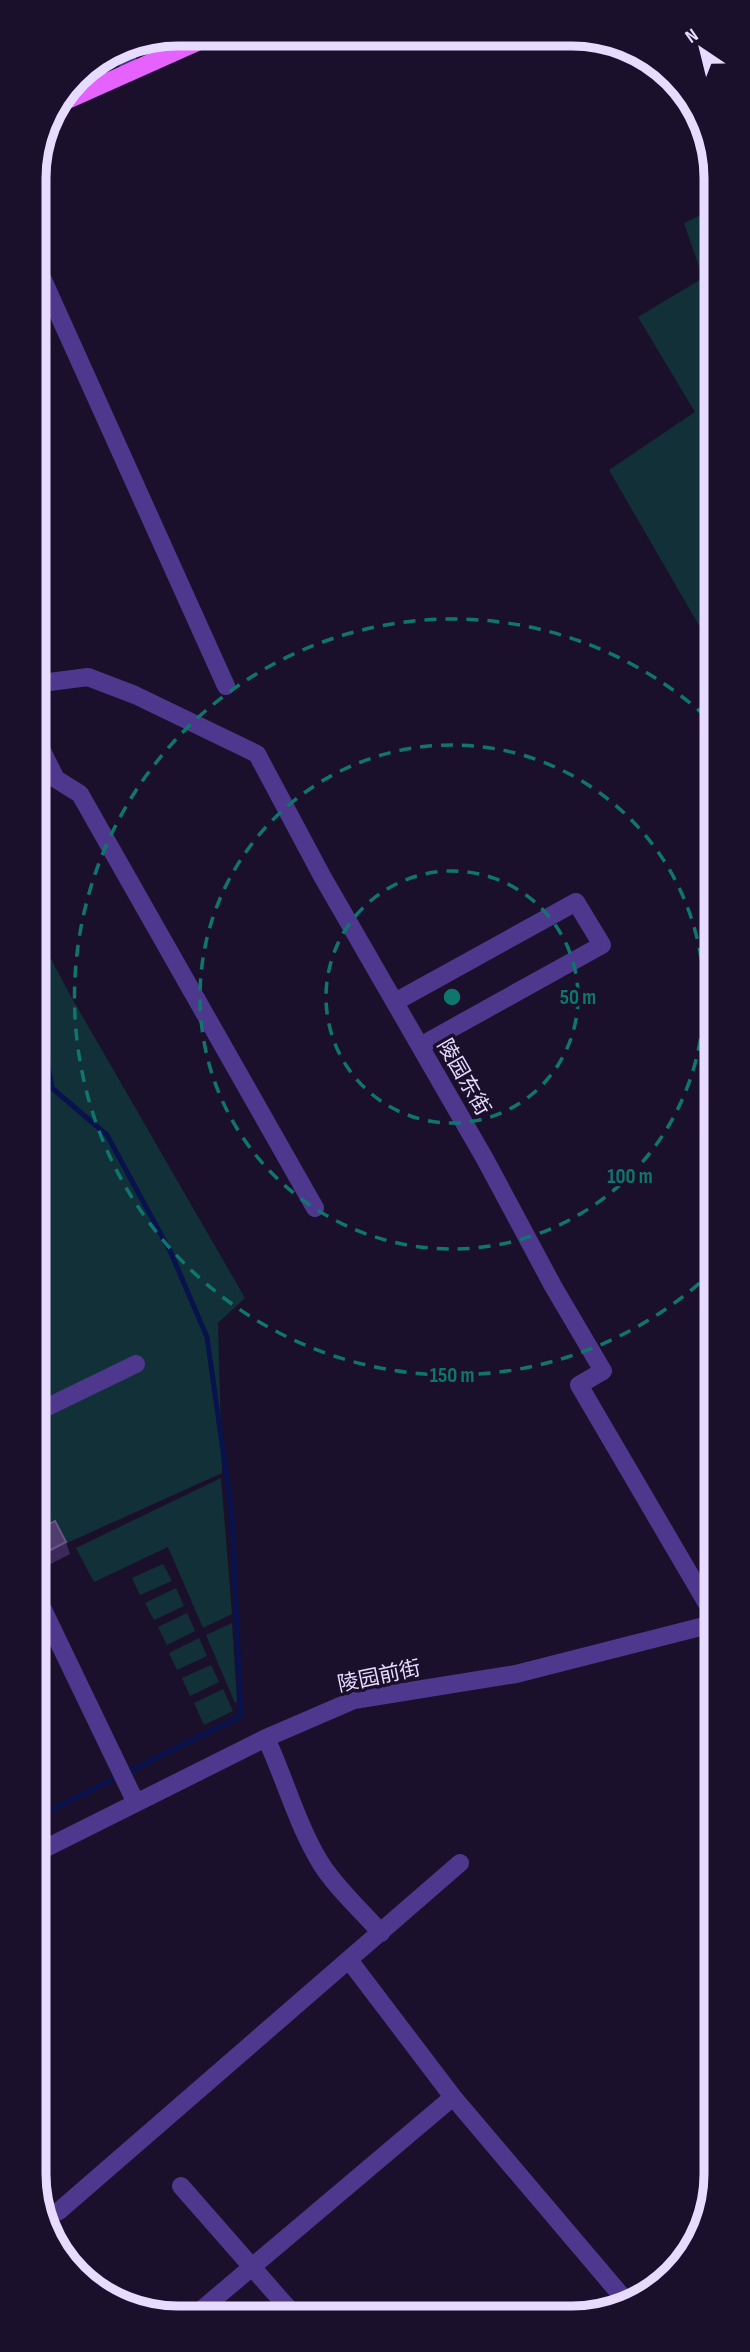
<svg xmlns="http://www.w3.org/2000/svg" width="750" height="2352" font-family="'Sofia Sans Condensed','Noto Sans SC',sans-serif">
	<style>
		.green { fill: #123037 }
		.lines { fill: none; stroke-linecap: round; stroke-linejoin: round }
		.stream { stroke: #08124d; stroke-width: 5 }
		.path { stroke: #29adc5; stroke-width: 2.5; stroke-dasharray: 3.5 5; stroke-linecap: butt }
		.minor { stroke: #4e388e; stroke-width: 18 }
		.major { stroke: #e562ff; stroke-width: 18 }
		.wall { fill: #3d285a }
		.building { fill: #4f3c6c; stroke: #675583; stroke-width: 2 }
		.ring { fill: none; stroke: #0f766e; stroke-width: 3.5; stroke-dasharray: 12 9 }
		.labels { text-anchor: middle; stroke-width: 7; stroke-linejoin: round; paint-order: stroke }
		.street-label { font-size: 21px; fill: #e7dbff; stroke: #1b102c }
		.rim { fill: none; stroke: #e7dbff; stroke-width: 9 }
		.centre { fill: #0f766e; stroke: #1b102c; stroke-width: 3.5 }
		.ring-label { font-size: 21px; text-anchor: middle; font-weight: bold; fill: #0f766e; stroke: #1b102c; stroke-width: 7; stroke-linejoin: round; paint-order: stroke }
	</style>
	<rect width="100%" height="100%" fill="#1b102c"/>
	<path class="green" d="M714,209L715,653L609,470L695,412L638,317L703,278L684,223Z
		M34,927L69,993L245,1298L218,1323L222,1473L65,1544L35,1545Z
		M221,1478L232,1614L203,1628L168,1547L94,1582L76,1548Z
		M163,1564L172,1581L140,1595L132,1578Z
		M176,1588L184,1606L154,1620L145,1603Z
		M187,1613L195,1631L167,1645L158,1627Z
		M232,1623L237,1701L235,1703L206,1635Z
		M199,1638L207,1656L177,1670L169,1653Z
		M211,1665L219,1682L190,1696L182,1678Z
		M223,1689L233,1711L204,1725L194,1703Z"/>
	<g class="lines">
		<path class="stream" d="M35,1005L38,1009L52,1088L107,1135L171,1253L207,1337L232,1515L241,1716L35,1818"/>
		<path class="path" d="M714,407L710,419L714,451"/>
		<path class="minor" d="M123,44L130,72
			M34,260L226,686
			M34,684L88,677L135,695L257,754L322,876L485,1159L553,1286L603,1371L579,1385L716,1619
			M34,735L56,779L80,794L315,1208
			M395,1002L576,902L602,945L420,1046
			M35,1413L136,1364
			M35,1593L136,1803
			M266,1738C285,1779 297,1824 320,1862C335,1887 362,1911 381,1933
			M36,1853L266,1738L354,1700L516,1674L716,1623
			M349,1960L453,2097L626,2301
			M181,2186L295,2316
			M36,2192L50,2215L59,2211L460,1863
			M194,2316L453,2097"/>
		<path class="major" d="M56,105L215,34"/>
	</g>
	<path class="wall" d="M35,1531L66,1542L70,1554L35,1572Z"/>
	<path class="building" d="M55,1521L66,1542L35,1558V1531Z"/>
	<g class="ring">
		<circle cx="452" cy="997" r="126"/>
		<circle cx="452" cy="997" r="252"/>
		<path d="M715 1269A378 378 0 1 1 715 725"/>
	</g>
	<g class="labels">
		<g class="street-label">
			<text transform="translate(464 1077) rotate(60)" y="7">陵园东街</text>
			<text transform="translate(379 1676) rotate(-12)" y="7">陵园前街</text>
		</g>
	</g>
	<path d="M0 0H750V2352H0ZM178 46H572A132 132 0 0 1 704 178V2174A132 132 0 0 1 572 2306H178A132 132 0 0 1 46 2174V178A132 132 0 0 1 178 46Z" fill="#1b102c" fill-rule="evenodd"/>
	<path class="rim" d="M178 46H572A132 132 0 0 1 704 178V2174A132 132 0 0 1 572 2306H178A132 132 0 0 1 46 2174V178A132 132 0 0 1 178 46Z"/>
	<circle cx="452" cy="997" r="10" class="centre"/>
	<g class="ring-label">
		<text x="578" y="1004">50 m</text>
		<text x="630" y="1183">100 m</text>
		<text x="452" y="1382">150 m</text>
	</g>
	<g transform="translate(701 49) rotate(325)" stroke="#1b102c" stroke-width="5" paint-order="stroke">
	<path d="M0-5L12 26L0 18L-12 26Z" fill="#e7dbff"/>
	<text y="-10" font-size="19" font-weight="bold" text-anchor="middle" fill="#e7dbff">N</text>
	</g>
</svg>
